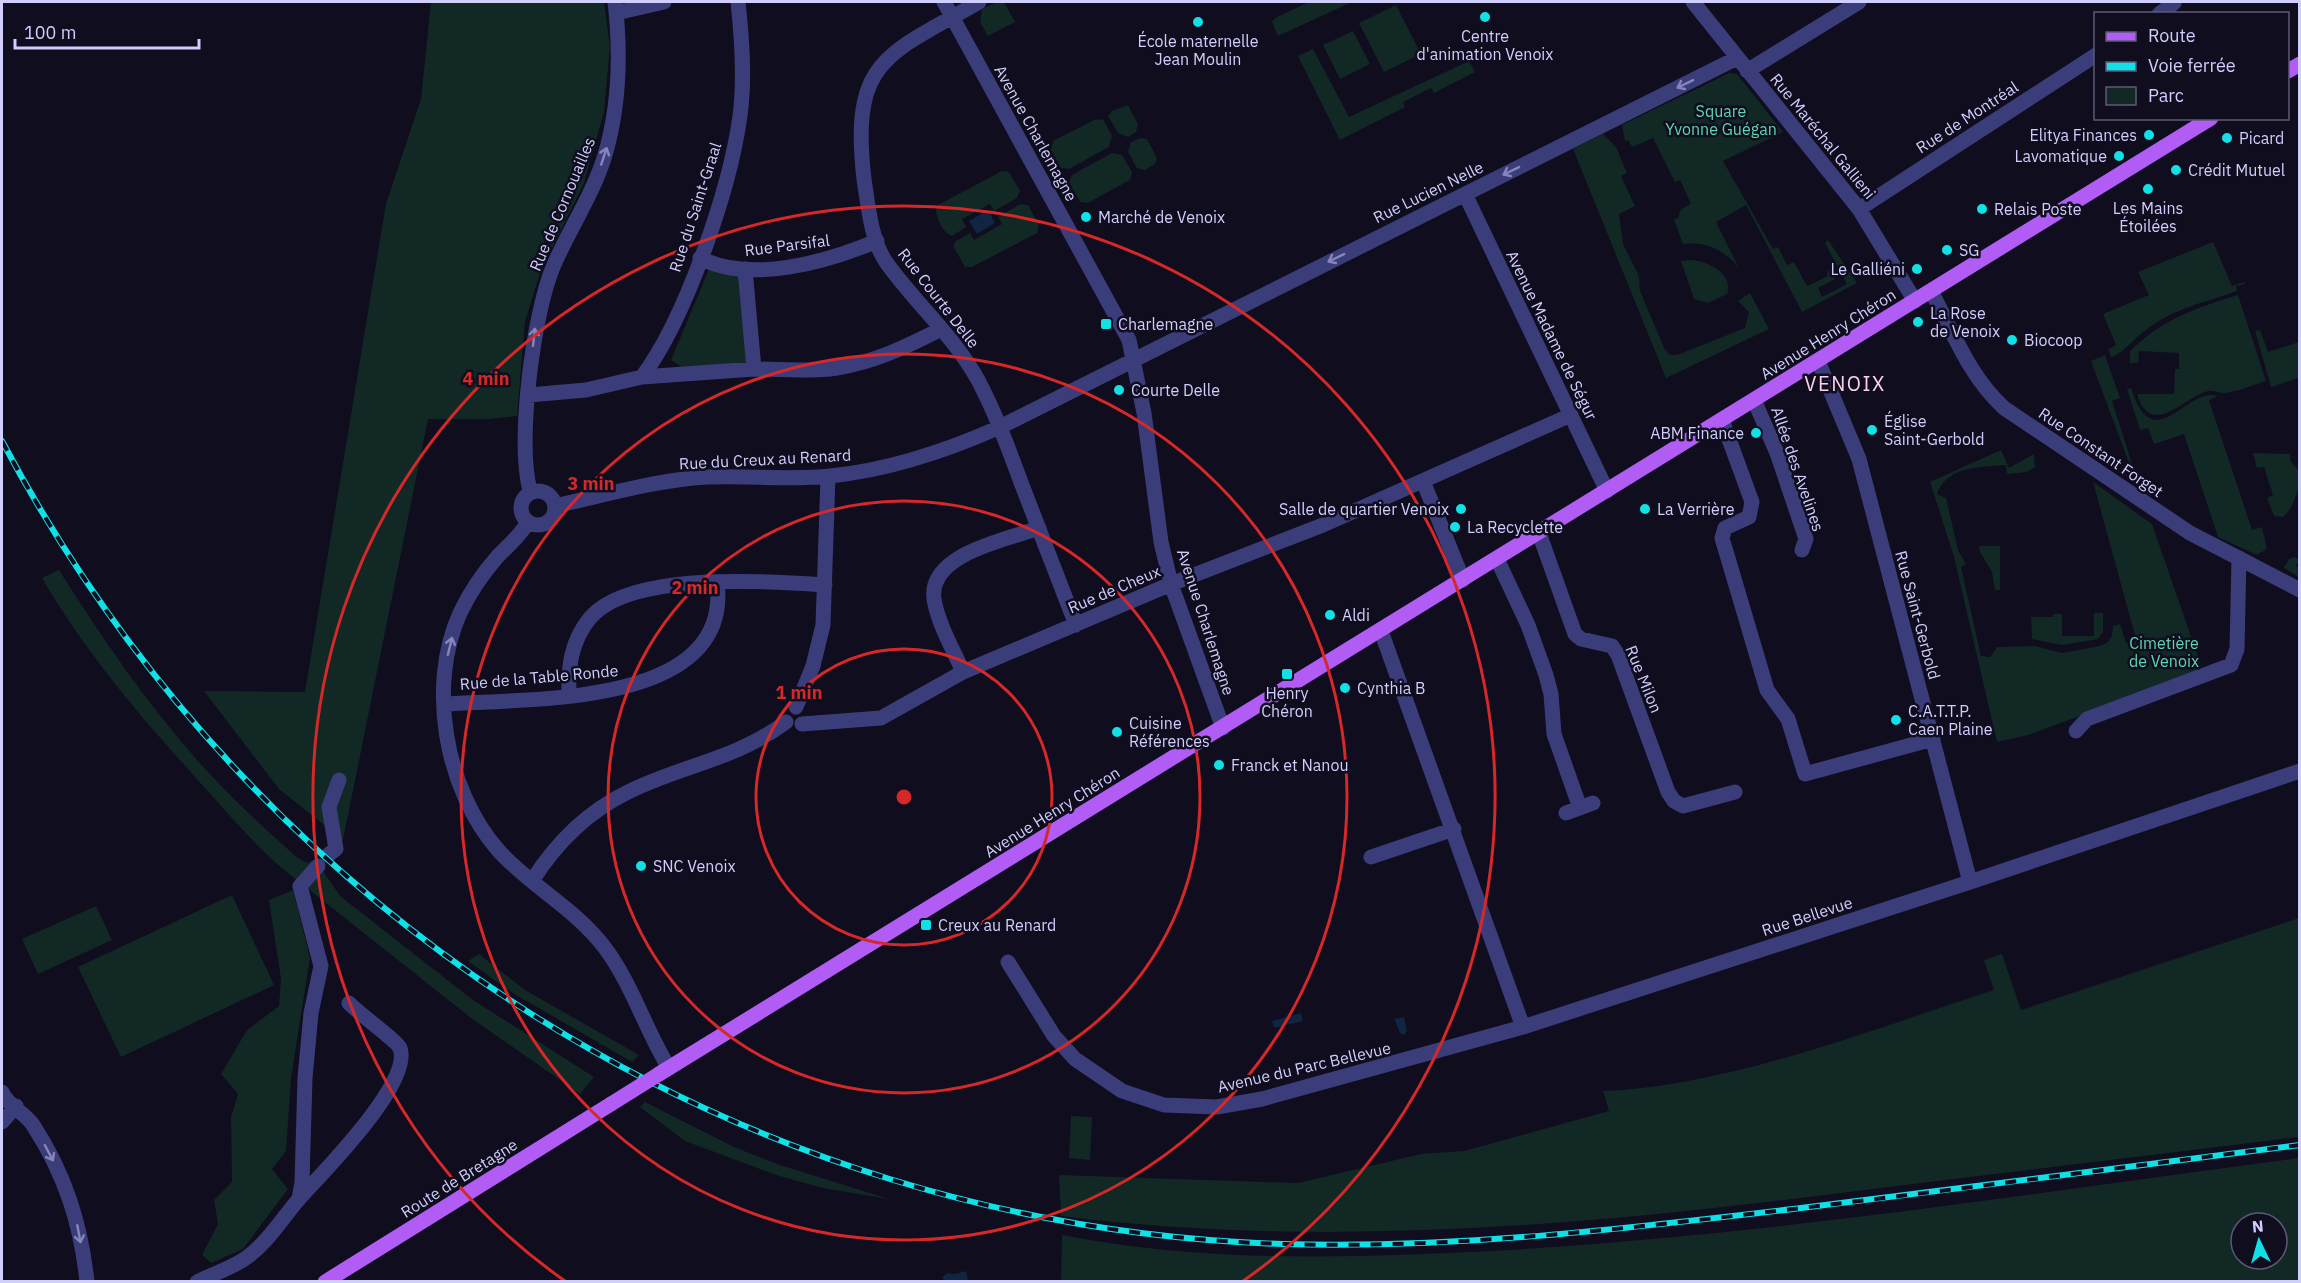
<svg xmlns="http://www.w3.org/2000/svg" width="2301" height="1283" font-family="'IBM Plex Sans',sans-serif">
	<style>
		.green { fill: #112825; fill-rule: evenodd }
		.water { fill: #0f2541 }
		.lines { fill: none; stroke-linecap: round; stroke-linejoin: round }
		.minor { stroke: #3b3d7a; stroke-width: 15 }
		.major { stroke: #b15cf5; stroke-width: 15 }
		.rail-casing { stroke: #0fe1e7; stroke-width: 6 }
		.rail { stroke: #0f0d1e; stroke-width: 4; stroke-dasharray: 11; stroke-linecap: butt }
		.major-bridge { stroke: #b15cf5; stroke-width: 15 }
		.oneway { stroke: #8686bb }
		.ring { fill: none; stroke: #d62828; stroke-width: 3 }
		.poi-dot { fill: #0fe1e7; stroke: #0f0d1e; stroke-width: 2 }
		.labels { text-anchor: middle; stroke-width: 5; stroke-linejoin: round; paint-order: stroke }
		.poi-label { font-size: 16px; fill: #d0cefc; stroke: #0f0d1e; text-anchor: start }
		.park-label { font-size: 16px; fill: #5fd6b0; stroke: #0f0d1e }
		.street-label { font-size: 16px; fill: #d0cefc; stroke: #0f0d1e }
		.quarter-label { font-size: 20px; letter-spacing: 1.5px; fill: #fcd0ef; stroke: #0f0d1e }
		.centre { fill: #d62828; stroke: #0f0d1e; stroke-width: 3 }
		.ring-label { font-size: 18px; text-anchor: middle; font-weight: bold; fill: #d62828; stroke: #0f0d1e; stroke-width: 5; stroke-linejoin: round; paint-order: stroke }
	</style>
	<rect width="100%" height="100%" fill="#0f0d1e"/>
	<path class="green" d="M431,2H604L610,46L604,112L584,183L540,273L525,322L517,416L489,419H428L343,840L279,789L204,691L305,692L386,204L421,99Z
		M997,2H1004L1015,22L988,36L980,22L982,9Z
		M1309,2H1352L1278,36L1272,22L1275,18Z
		M1396,5L1421,54L1384,72L1359,23Z
		M1353,31L1370,64L1340,79L1323,45Z
		M1313,49L1349,117L1469,61L1475,72L1434,93L1431,88L1403,102L1405,107L1340,140L1298,56Z
		M1729,73L1737,74L1783,132L1723,161L1773,249L1778,247L1787,265L1794,262L1807,286L1828,276L1827,272L1830,270L1835,279L1818,288L1822,297L1847,284L1825,243L1828,240L1857,283L1802,312L1746,205L1716,222L1739,268C1724,250 1707,241 1683,244L1674,220L1678,218L1681,209L1691,204L1680,180L1675,182L1653,138L1632,147L1628,140L1625,141L1622,125Z
		M1128,105L1138,124L1136,132L1128,137L1118,133L1108,116L1112,111Z
		M1103,119L1112,136L1109,147L1069,169L1061,168L1051,150L1053,141L1094,120Z
		M1603,134L1616,147L1627,173L1621,176L1635,206L1619,214L1623,244L1639,276L1640,291L1665,350L1670,355H1677L1745,328L1749,312L1738,301L1750,293L1769,329L1666,378L1573,149Z
		M1140,138L1147,139L1157,158L1155,164L1145,170L1137,168L1128,152L1131,142Z
		M1112,153L1122,155L1132,172L1130,180L1088,203L1080,202L1069,182L1072,175Z
		M1002,171L1009,172L1020,191L1017,198L994,211L990,204L962,219L966,227L952,236C942,232 935,216 936,206Z
		M1020,204L1028,205L1039,225L1037,233L972,267H965L953,246L956,241L970,233L974,240L1002,224L998,217Z
		M2213,242L2232,286L2244,282L2245,284L2236,286L2237,291C2206,302 2173,309 2147,329C2137,336 2119,357 2111,357L2108,349L2116,345L2103,314L2149,295L2138,272Z
		M1693,260C1709,262 1734,274 1727,294L1708,303L1694,299L1681,261Z
		M709,269L739,274L748,360L744,364L682,367L671,360Z
		M2238,295L2266,381C2253,385 2239,391 2226,393C2220,394 2215,390 2208,391C2184,397 2151,440 2137,394H2174L2175,369H2179V353L2139,351L2138,363H2130V351C2164,318 2194,309 2238,295Z
		M2260,330L2268,352L2299,342V378L2271,387L2255,331Z
		M2105,355L2120,398L2112,401L2139,486L2146,484L2145,492L2138,487L2091,361Z
		M2131,388C2154,460 2186,386 2218,396L2209,400L2252,530L2262,527L2267,549L2257,555L2218,537L2184,434L2154,444L2148,428L2140,430L2127,389Z
		M2001,450L2009,468L2034,454L2035,467L2027,472L2007,474L2006,465C1980,467 1947,466 1937,494L1946,498L1958,550L1966,564L1961,567L1981,656L1990,657L1997,647L2035,646L2062,653L2100,646L2108,642L2112,636L2113,626L2120,624L2126,643L2136,639L2093,482L2152,524L2203,671L2028,735L1997,742L1954,557L1930,482Z
		M2253,453L2290,454V460C2292,465 2297,467 2299,472C2301,486 2294,508 2283,517L2274,516L2267,498L2273,495L2264,467L2257,468Z
		M1979,546H2000V590H1995L1992,572L1980,552Z
		M2295,557L2299,560L2296,566L2299,569V577L2284,568L2289,559Z
		M59,570C109,649 164,729 231,796C252,817 275,838 298,858L307,863L312,861V868L298,881C262,854 234,820 204,787C145,722 86,654 42,578Z
		M2094,613H2103V632L2098,639L2062,645L2032,639L2031,617H2053V614H2062V636H2094Z
		M323,871L340,896L473,1000L594,1077L580,1094L471,1018L307,888Z
		M293,890L310,958L291,1078L286,1151L272,1169L288,1189L243,1249L211,1263L202,1255L218,1224L214,1200L232,1182L231,1117L238,1094L221,1074L247,1030L279,1006L281,979L269,900Z
		M232,895L274,985L121,1057L78,967Z
		M96,906L112,940L38,974L22,939Z
		M2299,918V1137C2155,1155 2010,1172 1865,1190C1596,1224 1331,1250 1061,1216L1059,1175L1298,1183L1421,1154L1464,1151L1609,1111L1603,1091C1730,1086 1873,1029 1994,990L1984,960L2002,954L2021,1010Z
		M479,954L525,990L639,1055L632,1062L511,992L468,961Z
		M645,1102L734,1147L780,1165L889,1199L823,1188L779,1176L685,1141L640,1107Z
		M1071,1116L1092,1117L1090,1160L1069,1158Z
		M2299,1158V1281H1061L1062,1235C1204,1263 1349,1258 1492,1251C1763,1236 2031,1193 2299,1158ZM2241,1223H2277V1259H2241Z"/>
	<path class="water" d="M988,210L995,223L977,234L969,221Z
		M1301,1013L1303,1021L1274,1028L1272,1021Z
		M1404,1017L1407,1031L1404,1035L1400,1033L1394,1019Z
		M966,1271L968,1281H945L942,1278L947,1273L955,1274Z"/>
	<g class="lines">
		<path class="minor" d="M944,2L1129,340L1144,413L1161,542L1171,584L1223,728
			M979,2C887,55 850,59 864,179C868,205 871,240 886,262C915,303 954,336 978,380C996,414 1009,450 1022,485C1040,532 1058,578 1076,625
			M1693,2L1859,209L1915,301
			M616,13L664,2
			M2159,14L2174,3
			M1747,71L1859,2
			M1465,194L1607,491
			M1859,209L2096,55
			M700,258C751,284 827,262 877,241
			M1931,291C1953,332 1969,376 2004,408L2190,533L2300,590
			M1818,361L1859,459L1970,882
			M754,369C781,369 810,372 837,368C875,362 908,346 941,329
			M642,377C686,318 730,189 740,116C745,78 742,39 738,2
			M529,395L586,390L642,377L754,369L745,269
			M1754,400L1777,453L1806,539L1802,550
			M1722,420L1752,502L1749,517L1725,528L1722,538L1767,690L1788,719L1805,774L1933,739
			M1423,481L1463,580
			M521 508a17 17 0 1 1 34 0a17 17 0 1 1-34 0Z
			M530,491C517,440 533,316 553,267C569,229 593,195 605,155C620,104 621,54 615,2
			M555,506C601,496 645,483 693,478C739,474 785,481 830,476C890,470 946,451 1000,427L1737,58
			M528,522C520,536 509,545 498,556C483,573 470,592 460,613C427,686 445,789 498,850C530,886 575,908 605,948C632,984 645,1029 669,1068
			M1539,533L1575,634L1581,639L1612,646L1618,655L1668,792L1674,801L1683,806L1735,792
			M1497,559L1528,625L1546,675L1551,694L1554,734L1580,808
			M1381,631L1523,1027L1970,882L2300,771
			M963,672C953,649 938,624 934,599C928,554 1006,540 1039,528
			M569,695C568,667 571,641 590,618C630,571 768,581 825,585
			M445,704C526,698 733,709 717,582
			M796,707L813,666L823,625L828,477
			M802,724L881,718L963,672L1171,584L1323,525L1571,415
			M2076,731L2087,719L2231,665L2237,649L2239,558
			M1566,813L1593,803
			M328,855L336,849L329,807L339,780
			M1371,857L1454,829
			M532,881C556,843 587,812 628,792C682,765 735,760 786,722
			M1008,962L1054,1036L1075,1059L1122,1091L1164,1105L1217,1107L1262,1099L1523,1027
			M2,1092C7,1105 25,1113 33,1125C65,1174 81,1224 87,1282
			M2,1122L16,1106
			M299,1199L302,1182L305,1078L311,1013L321,966L300,886L318,866
			M197,1282C212,1274 232,1268 246,1258C267,1243 282,1219 298,1200C321,1174 413,1083 400,1048C397,1041 358,1013 349,1003"/>
		<path class="major" d="M2288,71L2300,64
			M659,1074L2211,118
			M325,1282L611,1104"/>
		<g class="rail-casing">
			<path id="rail" d="M2,441C255,919 741,1228 1283,1244C1453,1249 1624,1229 1793,1209C1962,1189 2131,1166 2300,1145"/>
		</g>
		<use href="#rail" class="rail"/>
		<path class="major-bridge" d="M611,1104L659,1074"/>
	</g>
	<defs><path id="oneway-shaft" d="M-6 0H5M1.5-3L5.5 0L1.5 3" fill="none" stroke-width="1.6" stroke-linecap="round" stroke-linejoin="round" transform="scale(1.5)"/></defs>
	<g class="oneway">
		<use href="#oneway-shaft" transform="translate(1685 84) rotate(154)"/>
		<use href="#oneway-shaft" transform="translate(604 156) rotate(-72)"/>
		<use href="#oneway-shaft" transform="translate(1511 171) rotate(154)"/>
		<use href="#oneway-shaft" transform="translate(1336 258) rotate(154)"/>
		<use href="#oneway-shaft" transform="translate(534 337) rotate(-84)"/>
		<use href="#oneway-shaft" transform="translate(450 646) rotate(-76)"/>
		<use href="#oneway-shaft" transform="translate(49 1153) rotate(62)"/>
		<use href="#oneway-shaft" transform="translate(79 1234) rotate(79)"/>
	</g>
	<g class="ring">
		<circle cx="904" cy="797" r="148"/>
		<circle cx="904" cy="797" r="296"/>
		<circle cx="904" cy="797" r="443"/>
		<path d="M565 1281A591 591 0 1 1 1243 1281"/>
	</g>
	<g class="poi-dot">
		<circle cx="1485" cy="17" r="6"/>
		<circle cx="1198" cy="22" r="6"/>
		<circle cx="2149" cy="135" r="6"/>
		<circle cx="2227" cy="138" r="6"/>
		<circle cx="2119" cy="156" r="6"/>
		<circle cx="2176" cy="170" r="6"/>
		<circle cx="2148" cy="189" r="6"/>
		<circle cx="1982" cy="209" r="6"/>
		<circle cx="1086" cy="217" r="6"/>
		<circle cx="1947" cy="250" r="6"/>
		<circle cx="1917" cy="269" r="6"/>
		<circle cx="1918" cy="322" r="6"/>
		<rect x="1100" y="318" width="12" height="12" rx="3"/>
		<circle cx="2012" cy="340" r="6"/>
		<circle cx="1119" cy="390" r="6"/>
		<circle cx="1872" cy="430" r="6"/>
		<circle cx="1756" cy="433" r="6"/>
		<circle cx="1461" cy="509" r="6"/>
		<circle cx="1645" cy="509" r="6"/>
		<circle cx="1455" cy="527" r="6"/>
		<circle cx="1330" cy="615" r="6"/>
		<rect x="1281" y="668" width="12" height="12" rx="3"/>
		<circle cx="1345" cy="688" r="6"/>
		<circle cx="1896" cy="720" r="6"/>
		<circle cx="1117" cy="732" r="6"/>
		<circle cx="1219" cy="765" r="6"/>
		<circle cx="641" cy="866" r="6"/>
		<rect x="920" y="919" width="12" height="12" rx="3"/>
	</g>
	<g class="labels">
		<g class="poi-label">
			<text x="1485" y="42" text-anchor="middle">Centre<tspan x="1485" dy="18">d'animation Venoix</tspan></text>
			<text x="1198" y="47" text-anchor="middle">École maternelle<tspan x="1198" dy="18">Jean Moulin</tspan></text>
			<text x="2137" y="141" text-anchor="end">Elitya Finances</text>
			<text x="2239" y="144">Picard</text>
			<text x="2107" y="162" text-anchor="end">Lavomatique</text>
			<text x="2188" y="176">Crédit Mutuel</text>
			<text x="2148" y="214" text-anchor="middle">Les Mains<tspan x="2148" dy="18">Étoilées</tspan></text>
			<text x="1994" y="215">Relais Poste</text>
			<text x="1098" y="223">Marché de Venoix</text>
			<text x="1959" y="256">SG</text>
			<text x="1905" y="275" text-anchor="end">Le Galliéni</text>
			<text x="1930" y="319">La Rose<tspan x="1930" dy="18">de Venoix</tspan></text>
			<text x="1118" y="330">Charlemagne</text>
			<text x="2024" y="346">Biocoop</text>
			<text x="1131" y="396">Courte Delle</text>
			<text x="1884" y="427">Église<tspan x="1884" dy="18">Saint-Gerbold</tspan></text>
			<text x="1744" y="439" text-anchor="end">ABM Finance</text>
			<text x="1449" y="515" text-anchor="end">Salle de quartier Venoix</text>
			<text x="1657" y="515">La Verrière</text>
			<text x="1467" y="533">La Recyclette</text>
			<text x="1342" y="621">Aldi</text>
			<text x="1357" y="694">Cynthia B</text>
			<text x="1287" y="699" text-anchor="middle">Henry<tspan x="1287" dy="18">Chéron</tspan></text>
			<text x="1908" y="717">C.A.T.T.P.<tspan x="1908" dy="18">Caen Plaine</tspan></text>
			<text x="1129" y="729">Cuisine<tspan x="1129" dy="18">Références</tspan></text>
			<text x="1231" y="771">Franck et Nanou</text>
			<text x="653" y="872">SNC Venoix</text>
			<text x="938" y="931">Creux au Renard</text>
		</g>
		<g class="park-label">
			<text x="1721" y="117">Square<tspan x="1721" dy="18">Yvonne Guégan</tspan></text>
			<text x="2164" y="649">Cimetière<tspan x="2164" dy="18">de Venoix</tspan></text>
		</g>
		<g class="street-label">
			<text transform="translate(1967 117) rotate(-33)" y="6">Rue de Montréal</text>
			<text transform="translate(1036 133) rotate(61)" y="6">Avenue Charlemagne</text>
			<text transform="translate(1823 136) rotate(51)" y="6">Rue Maréchal Gallieni</text>
			<text transform="translate(1428 192) rotate(-26)" y="6">Rue Lucien Nelle</text>
			<text transform="translate(562 204) rotate(-67)" y="6">Rue de Cornouailles</text>
			<text transform="translate(695 207) rotate(-72)" y="6">Rue du Saint-Graal</text>
			<text transform="translate(787 245) rotate(-7)" y="6">Rue Parsifal</text>
			<text transform="translate(939 298) rotate(52)" y="6">Rue Courte Delle</text>
			<text transform="translate(1828 334) rotate(-32)" y="6">Avenue Henry Chéron</text>
			<text transform="translate(1552 335) rotate(64)" y="6">Avenue Madame de Ségur</text>
			<text transform="translate(2101 452) rotate(34)" y="6">Rue Constant Forget</text>
			<text transform="translate(765 459) rotate(-3)" y="6">Rue du Creux au Renard</text>
			<text transform="translate(1798 469) rotate(71)" y="6">Allée des Avelines</text>
			<text transform="translate(1114 589) rotate(-23)" y="6">Rue de Cheux</text>
			<text transform="translate(1918 615) rotate(75)" y="6">Rue Saint-Gerbold</text>
			<text transform="translate(1206 622) rotate(72)" y="6">Avenue Charlemagne</text>
			<text transform="translate(539 677) rotate(-5)" y="6">Rue de la Table Ronde</text>
			<text transform="translate(1644 679) rotate(68)" y="6">Rue Milon</text>
			<text transform="translate(1052 812) rotate(-32)" y="6">Avenue Henry Chéron</text>
			<text transform="translate(1807 916) rotate(-18)" y="6">Rue Bellevue</text>
			<text transform="translate(1304 1067) rotate(-13)" y="6">Avenue du Parc Bellevue</text>
			<text transform="translate(459 1178) rotate(-32)" y="6">Route de Bretagne</text>
		</g>
		<g class="quarter-label">
			<text x="1845" y="391">VENOIX</text>
		</g>
	</g>
	<circle cx="904" cy="797" r="9" class="centre"/>
	<g class="ring-label">
		<text x="486" y="385">4 min</text>
		<text x="591" y="490">3 min</text>
		<text x="695" y="594">2 min</text>
		<text x="799" y="699">1 min</text>
	</g>
	<rect width="2301" height="1283" fill="none" stroke="#d0cefc" stroke-width="6"/>
	<rect x="2094" y="12" width="195" height="108" fill="#0f0d1e" stroke="#5c5a77" stroke-width="1.5"/>
	<rect x="2106" y="32" width="30" height="9" fill="#b15cf5" stroke="#5c5a77" stroke-width="1.5"/>
	<text x="2148" y="42" font-size="18" fill="#d0cefc">Route</text>
	<rect x="2106" y="62" width="30" height="9" fill="#0fe1e7" stroke="#5c5a77" stroke-width="1.5"/>
	<text x="2148" y="72" font-size="18" fill="#d0cefc">Voie ferrée</text>
	<rect x="2106" y="87" width="30" height="18" fill="#112825" stroke="#5c5a77" stroke-width="1.5"/>
	<text x="2148" y="102" font-size="18" fill="#d0cefc">Parc</text>
	<g transform="translate(2259 1241) rotate(355)"><circle r="28" fill="#0f0d1e" stroke="#5c5a77" stroke-width="1.5"/>
	<path d="M0-4.5L10 22L0 15L-10 22Z" fill="#0fe1e7"/>
	<text y="-9" font-size="16" font-weight="bold" text-anchor="middle" fill="#d0cefc">N</text>
	</g>
	<path d="M15 39v9h184v-9" fill="none" stroke="#d0cefc" stroke-width="3"/>
	<text x="24" y="39" font-size="18" fill="#d0cefc" stroke="#0f0d1e" stroke-width="4.5" paint-order="stroke">100 m</text>
</svg>
